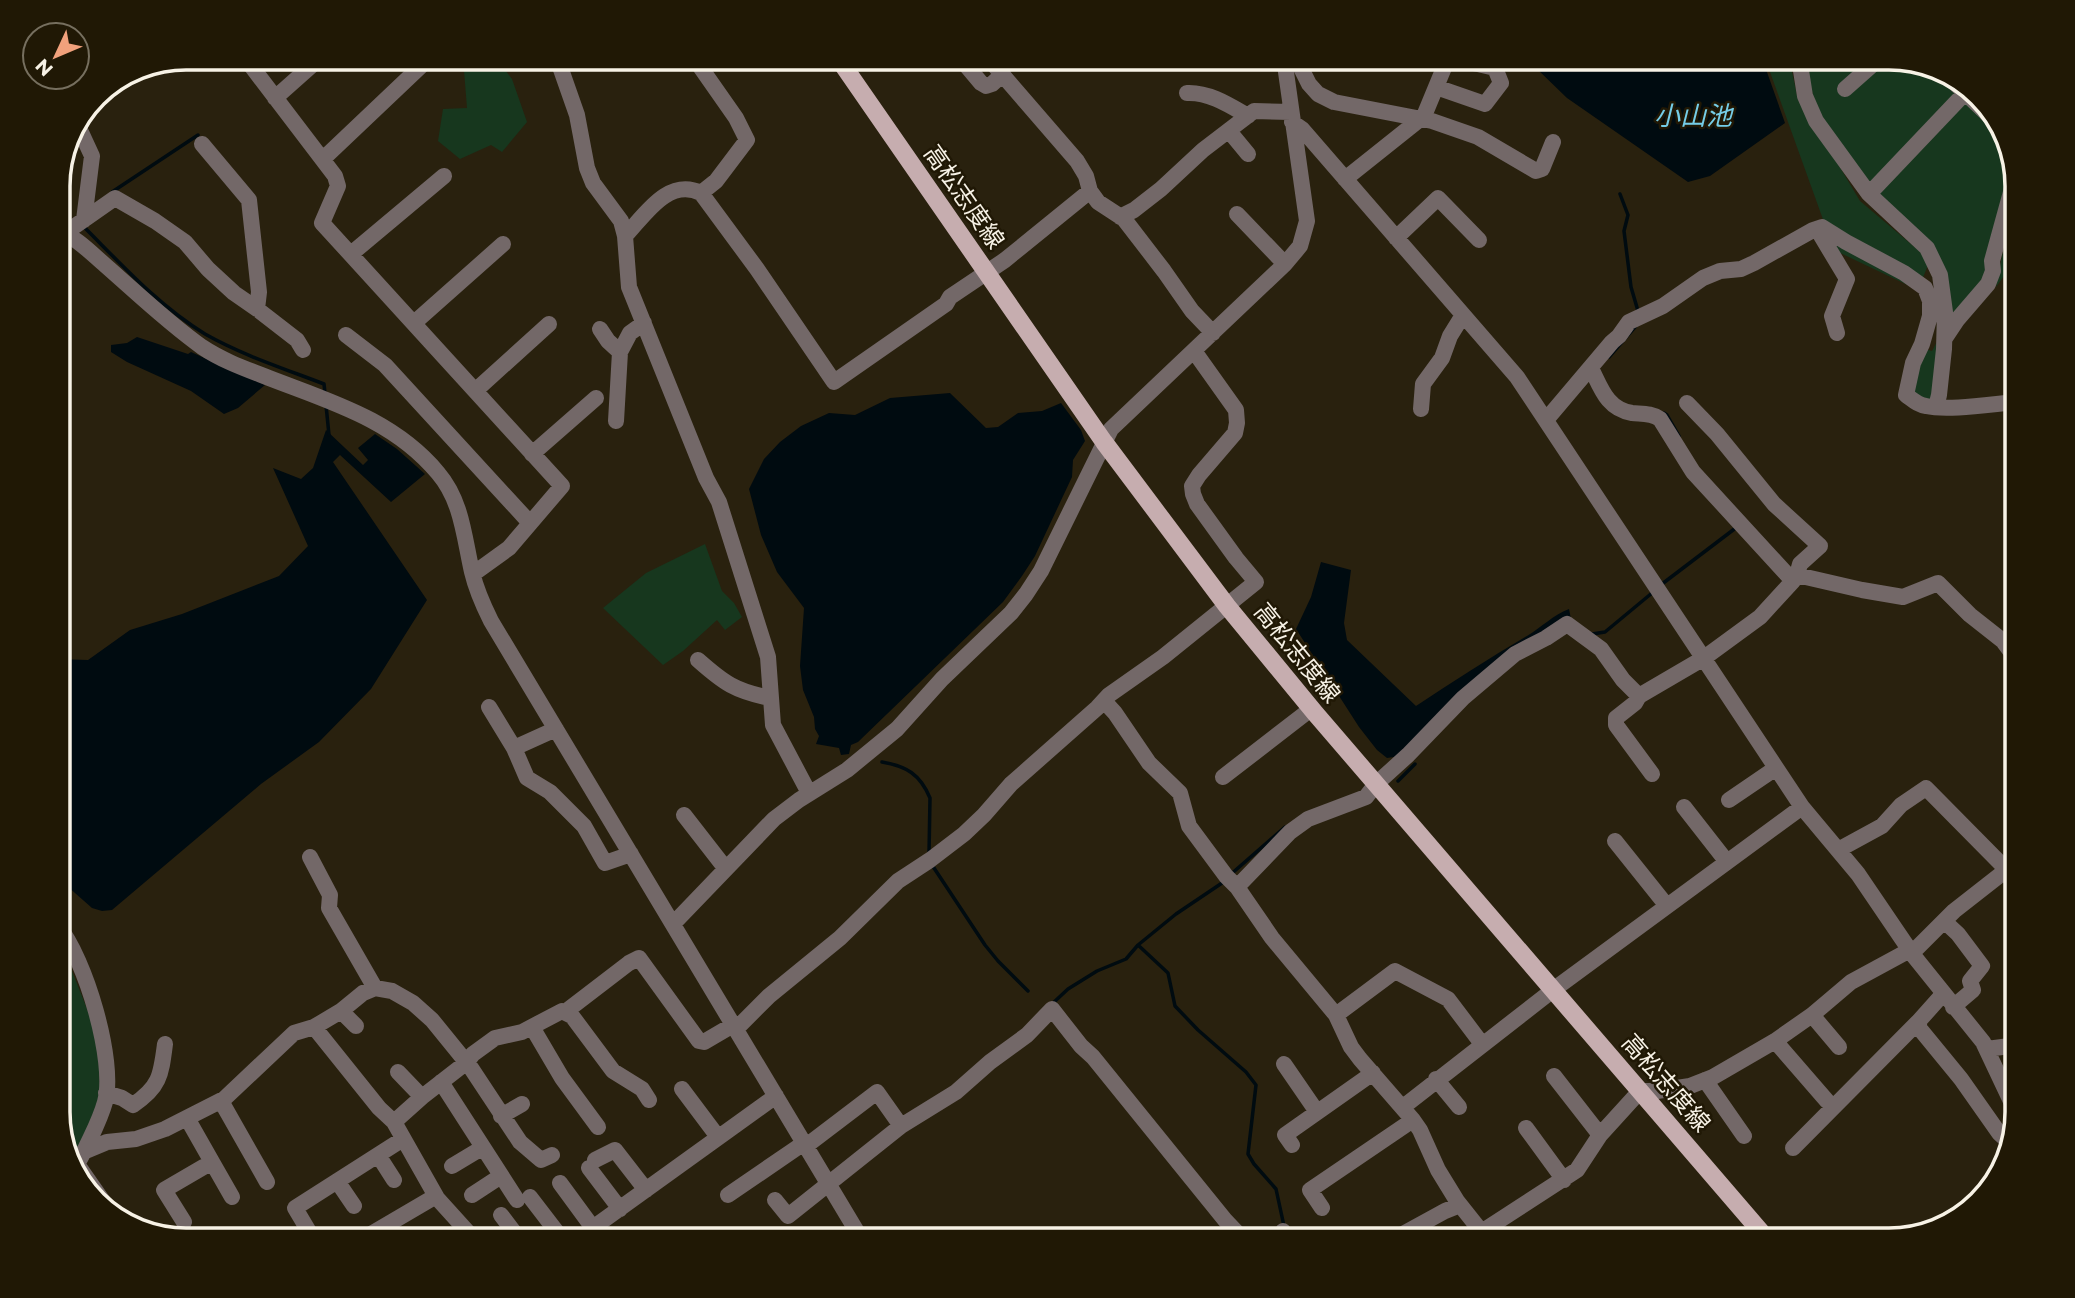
<svg xmlns="http://www.w3.org/2000/svg" width="2075" height="1298" font-family="Montserrat,'Noto Sans JP',sans-serif">
	<style>
		.green { fill: #17371e }
		.water { fill: #000b10 }
		.lines { fill: none; stroke-linecap: round; stroke-linejoin: round }
		.stream { stroke: #000b10; stroke-width: 3.5 }
		.minor { stroke: #736868; stroke-width: 16 }
		.major { stroke: #c6adaf; stroke-width: 18 }
		.labels { text-anchor: middle; stroke-width: 5; stroke-linejoin: round; paint-order: stroke }
		.street-label { font-size: 24px; fill: #f7f2e6; stroke: #201805 }
		.water-label { font-size: 26px; font-style: italic; fill: #75cde7; stroke: #201805 }
		.rim { fill: none; stroke: #f7f2e6; stroke-width: 3.5 }
	</style>
	<rect width="100%" height="100%" fill="#29210e"/>
	<path class="green" d="M463,58H496L512,79L527,122L502,152L491,145L460,159L438,141L443,109L467,108Z
		M1765,58H1789L1797,95L1860,201L1930,260L1918,290L1834,250Z
		M1804,58H1889L1954,75L2000,121L2015,170L1985,282L1955,316L1931,404L1908,392L1925,349L1932,351L1952,314L1943,272L1871,189L1819,120Z
		M2017,207V258L1996,287L2002,256Z
		M705,544L722,591L734,603L742,617L725,630L717,620L683,651L663,665L603,608L646,573Z
		M58,936L97,1034L101,1101L72,1166L58,1120Z"/>
	<path class="water" d="M1530,58H1762L1785,123L1710,176L1688,182L1567,98L1536,68Z
		M137,337L188,354L191,352L265,385L238,408L224,414L191,391L127,362L111,352V345L127,343Z
		M950,393L986,428L998,427L1018,413L1042,411L1061,403L1081,430L1085,441L1073,460L1072,477L1035,556L1022,576L1003,602L858,742L851,745L849,754L841,755L839,748L816,744L819,736L815,729L814,717L803,690L800,666L804,608L777,572L761,535L749,489L764,459L780,442L801,426L829,413L855,415L890,398Z
		M326,430L363,465L368,460L358,448L375,434L397,449L425,474L391,502L340,455L333,462L427,600L371,689L319,742L261,784L112,910L102,911L92,908L58,878V659L88,660L130,630L182,614L279,576L308,546L273,468L301,479L313,468Z
		M1321,562L1351,570L1344,623L1347,640L1416,706C1453,682 1489,658 1527,636C1542,627 1553,615 1569,609L1571,619L1400,756L1387,758L1377,750L1359,727L1296,629L1311,597Z"/>
	<g class="lines">
		<path class="stream" d="M112,192L198,135
			M1620,194L1628,215L1624,231L1631,287L1638,311
			M84,227C122,265 159,306 205,334C242,355 285,369 324,384L325,393
			M1609,357L1635,327
			M326,405L329,435
			M1664,413L1667,415L1679,436
			M1662,584L1737,527
			M1592,634L1605,632L1652,593
			M882,762C906,766 920,774 930,798L929,854
			M1398,781L1415,764
			M932,865L985,945L998,961L1028,991
			M1230,875L1285,827
			M1225,881L1176,914L1138,945L1168,973L1175,1006L1198,1030L1246,1072L1256,1085L1248,1154L1254,1164L1276,1189L1284,1226
			M1053,1003L1068,989L1097,971L1126,959L1138,945"/>
		<path class="minor" d="M247,58L252,67L335,176L338,186L322,223L562,486L509,548L473,574
			M557,58L577,115L587,168L593,183L621,221L625,236L629,287L706,478L719,502L768,657L773,725L809,793
			M694,58L736,118L747,140L716,181L701,193
			M960,58L981,83L986,86L992,84L1003,74
			M988,58L1077,161L1086,176L1090,191L1098,202L1124,219L1164,271L1192,311L1213,333
			M1296,58L1309,84L1318,94L1334,102L1432,121L1478,137L1536,171L1542,169L1553,142
			M1799,58L1805,96L1816,121L1869,194L1927,248L1940,275L1945,312L1944,349L1939,395L1936,407
			M1943,72L2002,128
			M1436,87L1485,104L1501,83L1495,68L1452,58
			M1845,89L1880,58
			M1187,93C1209,92 1229,105 1248,116
			M275,98L320,58
			M1292,122L1302,129L1517,377L1802,807L1858,874L1913,955L1983,1042L2017,1114
			M80,130L92,156L84,220
			M1229,131L1248,154
			M202,144L249,200L259,292L257,309
			M323,159L421,66L420,58
			M1345,179L1424,116L1448,58
			M1869,194L1965,93
			M1237,214L1285,264
			M1120,217L1134,210L1161,189L1203,150L1254,111L1291,112
			M1817,229L1847,279L1832,316L1837,333
			M58,231C75,236 91,253 105,265C137,293 167,322 202,347C223,361 246,369 269,378C331,402 394,420 438,473C462,501 464,537 472,572C476,589 483,605 491,621L862,1240
			M65,233L115,198L155,221L185,242L208,269L234,293L257,309L297,340L303,350
			M625,236C645,215 668,177 701,193L757,269L834,382L946,304L950,297L1005,260L1090,191
			M1396,238L1438,198L1479,240
			M351,254L444,176
			M414,323L503,244
			M600,329L608,341L620,352
			M346,335L385,365L530,523
			M1945,338L1957,320L1988,284L1993,271L1992,261L2016,174
			M475,391L549,324
			M1687,403L1717,434L1774,504L1820,546L1800,564L1797,575L1793,581
			M1421,409L1423,384L1442,358L1450,336L1463,315
			M1546,420L1612,342L1619,336L1629,322L1663,306L1703,278L1720,271L1741,269L1754,263L1813,230L1822,227L1846,242L1904,273L1925,288L1930,301V316L1922,344L1913,363L1906,395C1913,400 1918,405 1926,406C1948,411 1992,404 2017,402
			M616,421L620,352L630,333L644,323
			M532,454L596,398
			M1797,575L1862,590L1903,597L1938,583L1970,615L2003,641L2017,660
			M698,660C724,683 735,691 770,698
			M1639,696L1635,703L1616,718V725L1652,774
			M1104,701L1115,713L1149,763L1180,793L1189,826L1226,876L1237,887L1272,938L1336,1015L1351,1047L1360,1059L1413,1120L1420,1130L1438,1170L1457,1201L1488,1240
			M489,707L514,748L556,729
			M514,748L527,778L550,792L584,826L605,863L631,854
			M1223,777L1311,709
			M1729,800L1776,768
			M1684,807L1727,862
			M684,815L726,869
			M1615,841L1667,906
			M1838,850L1882,826L1901,805L1926,788L2011,874
			M310,857L330,895L329,908L375,988
			M1237,887L1290,832L1308,819L1366,797L1376,784L1408,755L1463,698L1515,654L1546,638L1567,624L1601,649L1623,680L1639,696L1704,658L1760,617L1793,581L1693,472L1660,419C1652,413 1642,414 1632,413C1607,409 1601,388 1591,368
			M1944,921L1958,934L1982,966L1970,981L1973,990L1953,1007
			M673,924L774,819L799,800L847,770L897,729L942,679L1011,613L1026,594L1041,571L1111,429L1285,264L1300,246L1307,221L1284,58
			M58,926C85,958 116,1061 105,1102C100,1120 83,1155 73,1171
			M1912,953L1954,911L2000,875L2017,874
			M1943,994L1918,1022L1920,1029L1961,1079L1999,1133L2009,1142
			M341,1011L356,1026
			M565,1012L629,963L639,958L699,1041L704,1042L733,1025
			M1336,1015L1395,971L1448,999L1482,1044
			M1812,1015L1839,1047
			M314,1027L379,1108L394,1122L437,1198L475,1240
			M532,1027L562,1078L598,1127
			M736,1029L769,996L840,938L898,881L930,860L964,834L984,815L1011,784L1097,708L1109,695L1163,657L1256,582L1236,558L1197,504L1193,494L1192,486L1199,475L1235,433L1237,423L1236,410L1194,351
			M1775,1041L1827,1101
			M1987,1049L2017,1045
			M1284,1064L1317,1112
			M398,1072L422,1097
			M1554,1076L1600,1135
			M1436,1079L1459,1107
			M1705,1080L1744,1136
			M441,1082L517,1200
			M682,1089L718,1137
			M106,1093L122,1098L133,1105C160,1087 161,1075 165,1044
			M221,1101L267,1182
			M1403,1107L1553,990L1802,807
			M501,1116L522,1104
			M394,1122L422,1097L467,1062L473,1054L495,1038L522,1032L562,1011L572,1016L613,1071L642,1089L649,1100
			M1526,1128L1564,1180
			M1292,1145L1285,1135L1373,1073
			M806,1146L877,1092L901,1126
			M1793,1148L1918,1022
			M83,1152L107,1142L136,1139L165,1129L224,1099L294,1033L314,1027L341,1011L363,993L375,988L392,991L413,1003L432,1020L471,1068L520,1142L541,1160L552,1155
			M378,1155L394,1180
			M595,1160L615,1150L646,1190
			M212,1162L232,1197
			M77,1164L107,1207
			M452,1166L482,1148
			M589,1168L620,1209
			M337,1181L354,1206
			M560,1183L593,1228
			M472,1195L501,1176
			M728,1195L804,1143
			M530,1197L563,1240
			M775,1200L788,1216L901,1126L956,1092L990,1062L1027,1035L1052,1009L1081,1046L1093,1057L1225,1220L1244,1240
			M1322,1208L1310,1190L1413,1120
			M501,1215L520,1240
			M184,1222L164,1190L212,1162L187,1118
			M1283,1231L1287,1240
			M1483,1231L1577,1170L1600,1135L1640,1091H1657L1690,1086L1713,1077L1775,1041L1812,1015L1851,982L1910,950
			M314,1240L295,1208L403,1139
			M361,1240L436,1196
			M576,1240L776,1096
			M1392,1240L1445,1211L1460,1205
			M1745,1240L1759,1229"/>
		<path class="major" d="M838,58L1104,442L1227,606L1315,713L1768,1240"/>
	</g>
	<g class="labels">
		<g class="street-label">
			<text transform="translate(964 197) rotate(55)" y="8">高松志度線</text>
			<text transform="translate(1297 653) rotate(51)" y="8">高松志度線</text>
			<text transform="translate(1666 1083) rotate(49)" y="8">高松志度線</text>
		</g>
		<g class="water-label">
			<text x="1693" y="125">小山池</text>
		</g>
	</g>
	<path d="M0 0H2075V1298H0ZM186 70H1889A116 116 0 0 1 2005 186V1112A116 116 0 0 1 1889 1228H186A116 116 0 0 1 70 1112V186A116 116 0 0 1 186 70Z" fill="#201805" fill-rule="evenodd"/>
	<path class="rim" d="M186 70H1889A116 116 0 0 1 2005 186V1112A116 116 0 0 1 1889 1228H186A116 116 0 0 1 70 1112V186A116 116 0 0 1 186 70Z"/>
	<g transform="translate(56 56) rotate(226)"><circle r="33" fill="#201805" stroke="#766f5f" stroke-width="2"/>
	<path d="M0-5L12 26L0 18L-12 26Z" fill="#f1a17c"/>
	<text y="-10" font-size="19" font-weight="bold" text-anchor="middle" fill="#f7f2e6">N</text>
	</g>
</svg>
